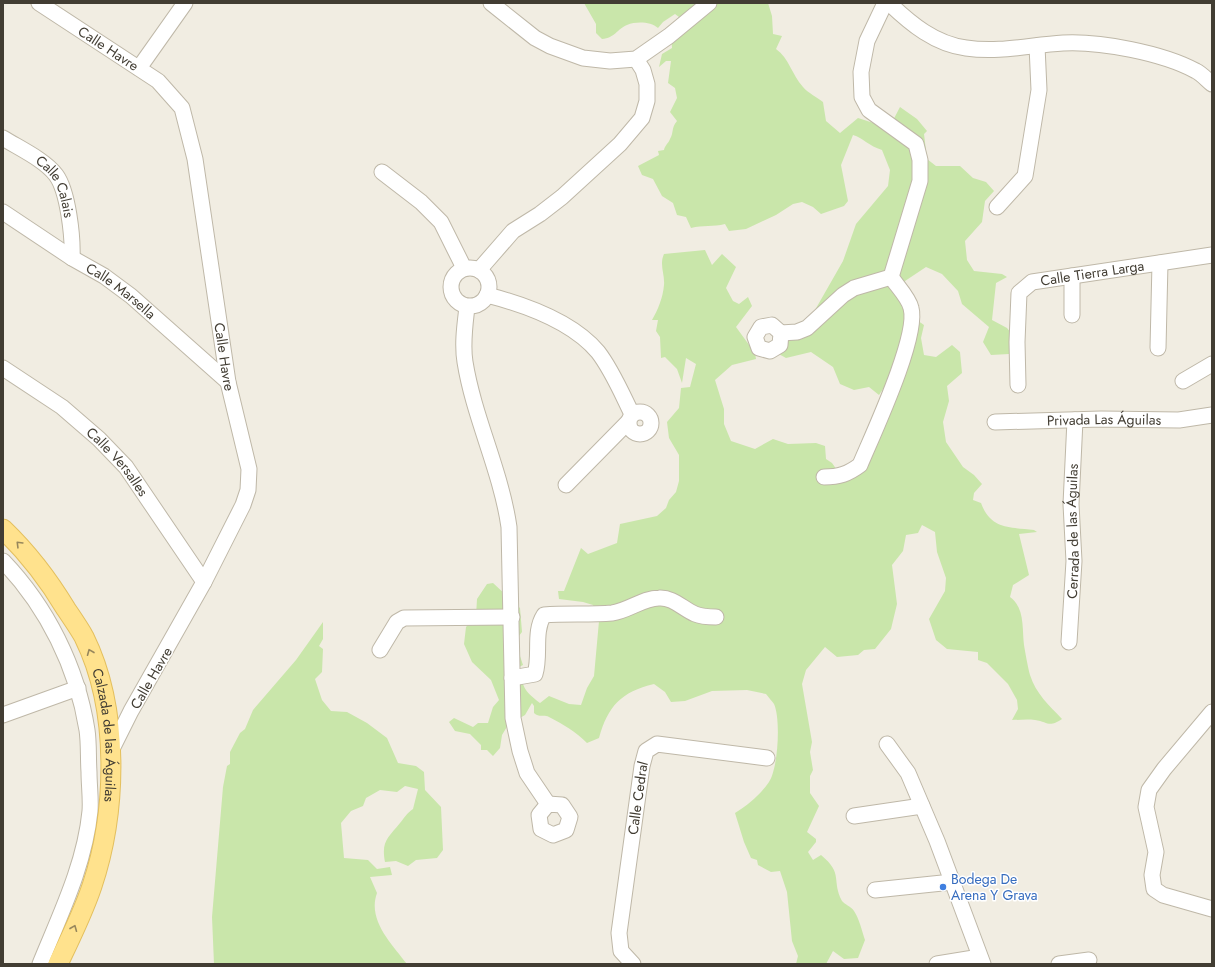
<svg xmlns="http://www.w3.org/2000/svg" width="1215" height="967" font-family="Jost,sans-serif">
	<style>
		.green { fill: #c9e6aa }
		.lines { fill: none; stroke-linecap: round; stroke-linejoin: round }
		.minor-casing { stroke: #bfb8a8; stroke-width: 17 }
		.major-casing { stroke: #e3bf5e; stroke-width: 21 }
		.minor { stroke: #fff; stroke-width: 15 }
		.major { stroke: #ffe28d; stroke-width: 19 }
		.oneway { stroke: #97875c }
		.shop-dot { fill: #3f7fe0; stroke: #fff; stroke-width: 1.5 }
		.labels { text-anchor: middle; stroke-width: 3; stroke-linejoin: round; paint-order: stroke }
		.street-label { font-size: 14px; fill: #423d33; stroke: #fff }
		.shop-label { font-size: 14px; fill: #366cbe; stroke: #fff; text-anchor: start }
	</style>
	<rect width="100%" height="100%" fill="#f1ede2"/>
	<path class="green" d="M584,3H768L772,16L773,34L782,36L776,49C789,58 792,75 803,87C808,93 817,97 823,102L826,121L840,133L858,118L889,128L900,107L917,119L927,131L924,134L927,159L936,166H960L973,178L986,182L994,191L985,201L982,222L965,241L967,260L974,271L1002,274L1007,277L996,283L992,320L1007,328L1020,344L1009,354L991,355L983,342L989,327L962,304L958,291L942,274L926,267L905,281L903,295L905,312L924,325L921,338L924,355L936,357L952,345L960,352L962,373L947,386L949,401L943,422L946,442L963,467L974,475L982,484L974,493L973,500L981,503C991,530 1010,527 1034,530L1037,532L1019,534L1029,575L1013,585L1010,597C1025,608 1022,628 1024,645C1025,651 1028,668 1030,675C1036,694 1049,705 1062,719C1049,728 1048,722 1035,720C1027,719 1019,720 1012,720L1018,709L1017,700L1008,684L987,663L978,660V652L947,649L936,640L929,619L945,591L946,578L937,552L935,532L922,525L918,533L906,535L903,551L892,565L897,604L891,629L875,649L864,650L858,655L837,657L825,647L806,670L802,684L812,742L810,752L813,770L810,776V793L819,806L807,832L816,839V842L808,852L813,860L821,855C844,874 831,880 842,901C845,905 851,906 854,911C859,918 862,931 865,940L858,958L844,959L833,951L826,964H796L798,956L792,941L787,892L780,871L771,872L758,865L757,860L751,858L744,842L735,813C749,804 759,796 769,782C778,769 781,719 774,704C772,701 769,698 766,694L747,690L712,691L685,701L671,702L665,692L654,684C621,692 608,706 599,738L587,743C576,732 563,724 549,717C544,714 539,718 534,713V706L532,703L525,715L508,725L502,735L500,748L493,756L487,750H481V745L470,734L455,731L449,722L454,718L473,727L478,723H488L493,707L499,700L491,680L472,662L464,644L466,627L476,616L477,599L487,584L493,583L520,608L522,632L515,641L523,665L519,667C523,687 523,690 540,703L549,696L569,704L581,705L587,688L594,676L599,621L593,605L583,602L559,599L558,591H564L581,548L588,554L617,543L620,524L657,516L666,508L669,500L676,492L679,481V455L669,438L667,422L679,408L681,388L690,387L696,364L686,358L682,383L677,369L665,357L661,358L660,337L656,331L658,320H652C658,310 663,297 664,285C665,274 659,265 664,254L705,250L712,265L722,254L736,267L726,288L733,301L739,304L748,297L752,306L736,327L755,353L756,359L732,365L715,380L724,409V424L731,441L755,449L773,439L788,444L816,443L825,446L826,459L832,463L837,470L853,462L881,405L883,389L879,395L869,387L854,390L840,384L833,367L811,352L786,358L777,353L786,334L811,317L843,261L856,224L888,186L890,170L882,150C869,146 863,138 853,135L841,165L848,201L844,206L821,214L813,207L802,202L793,204L776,215L746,229L729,231L725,224C713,227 703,225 691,228L686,217L677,215L673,203L662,196L653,179L642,175L638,166L659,155L658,151L664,150C665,145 668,144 670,139C674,132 671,128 677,121L670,112L677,98L675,88L668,83L671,61H666L659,67L662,54L672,48L671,31L679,17L675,14L663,22L658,28C651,22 637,21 627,25C617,29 615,38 602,39L596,33V24Z
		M323,622V639L319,646L323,649L322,672L315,679L322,700L331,711L347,712L367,723L387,738L398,763L416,766L424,772L425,790L441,807L443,850L437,858L416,860L408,866L396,861L385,862C381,841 388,838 400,823C405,817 406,814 413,809L418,789L405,786L397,792L380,790L366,798L363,806L351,811L341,823L344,858L368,860L377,869L390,867L392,875L370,877L377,893C367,920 392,944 407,964H214L212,917L223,787L227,766L230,764V752L240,733L245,729L253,710L296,660Z"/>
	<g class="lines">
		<g class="minor-casing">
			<g id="minor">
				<path id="s1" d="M39,3L158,81L182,108L195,159L228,382L249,469L248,490L243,505L204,582L131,711L111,751"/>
				<path d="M491,3L535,38L550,46L583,58L610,61L636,59L669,36L709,3"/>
				<path d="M889,3C911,24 935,44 966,48C999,53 1030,45 1063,43C1100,41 1163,53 1196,71C1202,74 1207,80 1212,84"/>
				<path d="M139,68L185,3"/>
				<path id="s2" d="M3,138C19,148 45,160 56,175C68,191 73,237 72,258"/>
				<path d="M382,172L421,202L441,222L464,268"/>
				<path d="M997,207L1025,176L1039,90L1037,46"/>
				<path id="s3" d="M3,212L72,258L104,276L131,296L228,382"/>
				<circle cx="470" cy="287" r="19"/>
				<path d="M479,270L513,231L540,214L562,197L620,144L642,118L647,101V84L643,70L636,59"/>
				<path d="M1072,276V315"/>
				<path d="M487,295C526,305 572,321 598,352C612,370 622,394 632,414"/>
				<path d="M467,307C465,324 462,344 465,362C474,418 501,471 509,527L513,718L520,751L527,773L548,804"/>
				<path d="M772,325L781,333L780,345L770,351L759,348L755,337L761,327Z"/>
				<path d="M781,333L797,332L807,328L843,295L854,288L891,277L920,181V160L916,144L869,110L862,97L861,72L867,41L885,3"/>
				<path d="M1158,348L1160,263"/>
				<path id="s4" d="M3,368L62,407L99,439L126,467L204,582"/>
				<path d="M1183,381L1212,364"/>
				<path id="s5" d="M1018,385L1017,342L1019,293L1032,282L1212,255"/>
				<circle cx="640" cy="423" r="11"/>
				<path id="s6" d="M995,422L1101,419L1179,420L1212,415"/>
				<path d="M824,477C839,477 848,474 860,465C873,434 919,336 911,308C909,298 897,286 891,277"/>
				<path d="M566,485L628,422"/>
				<path d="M3,561C47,607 77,667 87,730C89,743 88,758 89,772C89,785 91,799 90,811C85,864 60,915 40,964"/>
				<path id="s7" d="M1069,642L1074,561L1071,504L1075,420"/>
				<path d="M380,650L397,622L404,618L512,617"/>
				<path d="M512,678L535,674C541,655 533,632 544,615C566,613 589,615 612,613C628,611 643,598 659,598C673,597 683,609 695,614C702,617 709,617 716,617"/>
				<path d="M1212,712L1164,769L1149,790L1146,807L1156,852L1152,875L1154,889L1163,895L1212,909"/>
				<path d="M3,715L78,688"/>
				<path d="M887,744L908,773L937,841L983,964"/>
				<path d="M548,804L562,805L570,817L566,830L553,835L541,829L539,815Z"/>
				<path d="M854,816L922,806"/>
				<path d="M875,890L952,882"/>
				<path id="s8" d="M633,964L621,951L619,933L642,766L646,751L657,744L767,758"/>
				<path d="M937,964L980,957"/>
				<path d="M1059,964L1089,960"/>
			</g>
		</g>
		<g class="major-casing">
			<g id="major">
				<path id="s9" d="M3,529C28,553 48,579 66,609C72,618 79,628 84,637C120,710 117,811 92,886C83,913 70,939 58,964"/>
			</g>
		</g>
		<use href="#minor" class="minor"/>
		<use href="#major" class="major"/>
	</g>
	<defs><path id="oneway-chevron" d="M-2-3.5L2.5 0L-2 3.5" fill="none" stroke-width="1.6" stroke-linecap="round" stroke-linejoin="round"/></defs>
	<g class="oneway">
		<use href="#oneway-chevron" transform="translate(19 544) rotate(-135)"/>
		<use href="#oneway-chevron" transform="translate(90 652) rotate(-112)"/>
		<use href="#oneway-chevron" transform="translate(74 928) rotate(-68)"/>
	</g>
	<circle class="shop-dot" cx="943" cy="887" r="4"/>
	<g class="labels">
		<g class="street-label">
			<text dy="5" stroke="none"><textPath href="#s1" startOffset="83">Calle Havre</textPath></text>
			<text dy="5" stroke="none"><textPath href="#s2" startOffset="75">Calle Calais</textPath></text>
			<text dy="5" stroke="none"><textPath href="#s5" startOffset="170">Calle Tierra Larga</textPath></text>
			<text dy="5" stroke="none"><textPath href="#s3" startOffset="142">Calle Marsella</textPath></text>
			<text dy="5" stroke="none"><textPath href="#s1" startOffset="431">Calle Havre</textPath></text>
			<text dy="5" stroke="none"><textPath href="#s6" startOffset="109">Privada Las Águilas</textPath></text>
			<text dy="5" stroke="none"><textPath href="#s4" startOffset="149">Calle Versalles</textPath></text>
			<text dy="5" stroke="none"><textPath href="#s7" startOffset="111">Cerrada de las Águilas</textPath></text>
			<text transform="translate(151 678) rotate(-60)" y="5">Calle Havre</text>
			<text dy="5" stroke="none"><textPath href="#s9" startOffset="237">Calzada de las Águilas</textPath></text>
			<text dy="5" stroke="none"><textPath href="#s8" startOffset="172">Calle Cedral</textPath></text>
		</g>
		<g class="shop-label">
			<text x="951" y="884">Bodega De<tspan x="951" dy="16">Arena Y Grava</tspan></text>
		</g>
	</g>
	<rect width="1215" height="967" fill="none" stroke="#423d33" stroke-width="8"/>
</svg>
